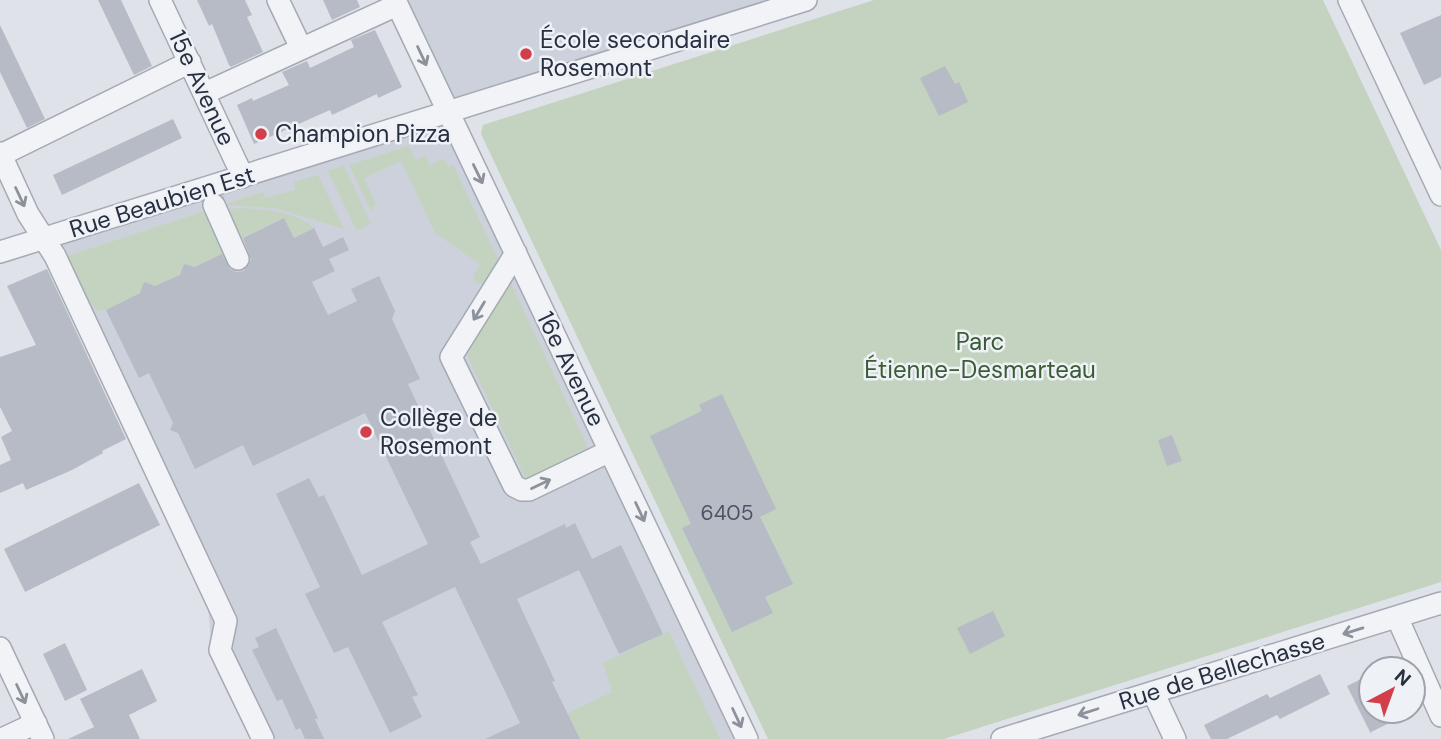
<svg xmlns="http://www.w3.org/2000/svg" width="1441" height="739" font-family="'DM Sans',sans-serif">
	<style>
		.built { fill: #cdd1db }
		.green { fill: #c3d3bf }
		.building { fill: #b6bbc6 }
		.lines { fill: none; stroke-linecap: round; stroke-linejoin: round }
		.minor-casing { stroke: #a4a9b3; stroke-width: 24 }
		.minor { stroke: #f1f3f7; stroke-width: 21 }
		.oneway { stroke: #8c919c }
		.poi-dot { fill: #d33e4b; stroke: #eef1f6; stroke-width: 2.5 }
		.labels { text-anchor: middle; stroke-width: 5; stroke-linejoin: round; paint-order: stroke }
		.number-label { font-size: 21px; fill: #4b5262 }
		.poi-label { font-size: 24px; fill: #272f40; stroke: #eef1f6; text-anchor: start }
		.street-label { font-size: 24px; fill: #272f40; stroke: #eef1f6 }
		.park-label { font-size: 24px; fill: #395c34; stroke: #eef1f6 }
	</style>
	<rect width="100%" height="100%" fill="#dfe2e9"/>
	<path class="built" d="M395,0H806L448,113L747,739H255L212,652L207,596L46,249L448,112Z"/>
	<path class="green" d="M874,0H1323L1441,250V582L944,739H768L481,134L483,125Z
		M409,146L415,160L425,155L430,165L444,159L448,167L453,165L497,257V263L483,284L477,283L473,277L480,264L435,233L401,161L364,178L376,204L371,211L349,165Z
		M344,166L371,224L357,231L328,171Z
		M318,175L344,229L275,208L222,205L263,192L265,198L295,190L294,182Z
		M220,209C249,208 291,207 314,228L294,238L284,218L235,241Z
		M208,210L229,251L195,267L184,264L180,275L155,286L144,283L140,293L106,310L97,311L83,295L65,257Z
		M511,283L591,454L535,483L526,479L465,351Z
		M669,631L720,739H580L568,713L612,692L603,663Z"/>
	<path class="building" d="M98,0H121L152,66L134,75Z
		M197,0H245L252,15L247,17L263,52L231,67L229,65L212,24L209,26Z
		M323,0H357L360,7L332,20Z
		M1441,15V77L1424,85L1400,33Z
		M0,25L45,119L27,128L0,72Z
		M375,30L402,87L378,98L377,94L332,115L330,110L254,144L237,105L252,98L253,101L289,85L282,72L307,61L310,68L354,47L351,40Z
		M945,66L955,84L959,82L968,102L939,116L920,78Z
		M173,119L182,138L62,195L53,175Z
		M284,218L294,238L314,228L323,247L343,237L349,250L329,259L335,271L312,282L328,315L357,301L351,289L379,276L395,311L392,319L420,379L408,384L480,537L470,542L481,564L565,524L566,528L575,523L592,559L621,545L663,634L619,654L579,570L517,599L555,681L552,682L580,739H485L520,723L455,587L382,622L418,695L412,697L422,717L390,733L348,647L334,653L305,594L320,587L276,494L309,478L319,497L324,495L362,575L428,544L365,413L253,466L243,445L195,469L178,433L170,430L173,423L149,373L139,378L106,310L140,293L144,282L155,286L180,275L184,264L195,267L222,254L230,269L236,272L244,271L251,260L243,238Z
		M47,269L126,439L102,451L103,453L72,470L26,490L23,483L0,493V465L11,460L1,437L12,431L0,407V357L36,345L7,286Z
		M722,394L776,509L760,517L793,584L765,597L773,613L732,632L682,528L691,524L650,436L702,411L699,405Z
		M1172,435L1182,461L1167,466L1158,440Z
		M139,483L160,525L25,592L4,549Z
		M993,611L1005,636L970,654L957,628Z
		M276,628L318,718L315,719L324,739H305L300,728L296,730L282,699L277,701L252,650L259,647L255,638Z
		M65,643L87,690L65,701L43,654Z
		M142,669L157,701L129,715L140,739H68L94,727L80,699Z
		M1320,674L1330,694L1280,719L1277,715L1227,739H1211L1204,725L1267,694L1270,698Z
		M1371,674V711H1414L1371,732V734L1347,686Z"/>
	<g class="lines">
		<g class="minor-casing">
			<path id="minor" d="M160,0L243,177
				M278,0L301,48
				M395,0L747,739
				M1349,0L1441,195
				M205,93L397,5
				M0,153L28,214L55,256L226,621L220,650L263,739
				M1,155L190,62
				M214,205L238,259
				M0,252L806,0
				M516,253L451,357L514,486L522,490H529L610,451
				M1397,617L1441,716
				M0,648L43,739
				M1153,692L1175,739
				M2,739L36,723
				M1002,739L1441,603"/>
		</g>
		<use href="#minor" class="minor"/>
	</g>
	<defs><path id="oneway-shaft" d="M-6 0H5M1.5-3L5.5 0L1.5 3" fill="none" stroke-width="1.6" stroke-linecap="round" stroke-linejoin="round" transform="scale(1.75)"/></defs>
	<g class="oneway">
		<use href="#oneway-shaft" transform="translate(422 56) rotate(65)"/>
		<use href="#oneway-shaft" transform="translate(478 174) rotate(64)"/>
		<use href="#oneway-shaft" transform="translate(20 197) rotate(65)"/>
		<use href="#oneway-shaft" transform="translate(479 311) rotate(121)"/>
		<use href="#oneway-shaft" transform="translate(541 484) rotate(-26)"/>
		<use href="#oneway-shaft" transform="translate(640 512) rotate(65)"/>
		<use href="#oneway-shaft" transform="translate(1353 631) rotate(163)"/>
		<use href="#oneway-shaft" transform="translate(21 694) rotate(65)"/>
		<use href="#oneway-shaft" transform="translate(1088 712) rotate(162)"/>
		<use href="#oneway-shaft" transform="translate(737 718) rotate(65)"/>
	</g>
	<g class="poi-dot">
		<circle cx="526" cy="54" r="7"/>
		<circle cx="261" cy="134" r="7"/>
		<circle cx="366" cy="432" r="7"/>
	</g>
	<g class="labels">
		<g class="number-label">
			<text x="727" y="520">6405</text>
		</g>
		<g class="poi-label">
			<text x="540" y="48">École secondaire<tspan x="540" dy="28">Rosemont</tspan></text>
			<text x="275" y="142">Champion Pizza</text>
			<text x="380" y="426">Collège de<tspan x="380" dy="28">Rosemont</tspan></text>
		</g>
		<g class="street-label">
			<text transform="translate(202 88) rotate(65)" y="8">15e Avenue</text>
			<text transform="translate(162 202) rotate(-17)" y="8">Rue Beaubien Est</text>
			<text transform="translate(571 369) rotate(64)" y="8">16e Avenue</text>
			<text transform="translate(1222 671) rotate(-17)" y="8">Rue de Bellechasse</text>
		</g>
		<g class="park-label">
			<text x="980" y="350">Parc<tspan x="980" dy="28">Étienne-Desmarteau</tspan></text>
		</g>
	</g>
	<g transform="translate(1392 690) rotate(41)"><circle r="33" fill="#eef1f6" stroke="#9ea3ad" stroke-width="2"/>
	<path d="M0-5L12 26L0 18L-12 26Z" fill="#d33e4b"/>
	<text y="-10" font-size="19" font-weight="bold" text-anchor="middle" fill="#272f40">N</text>
	</g>
</svg>
